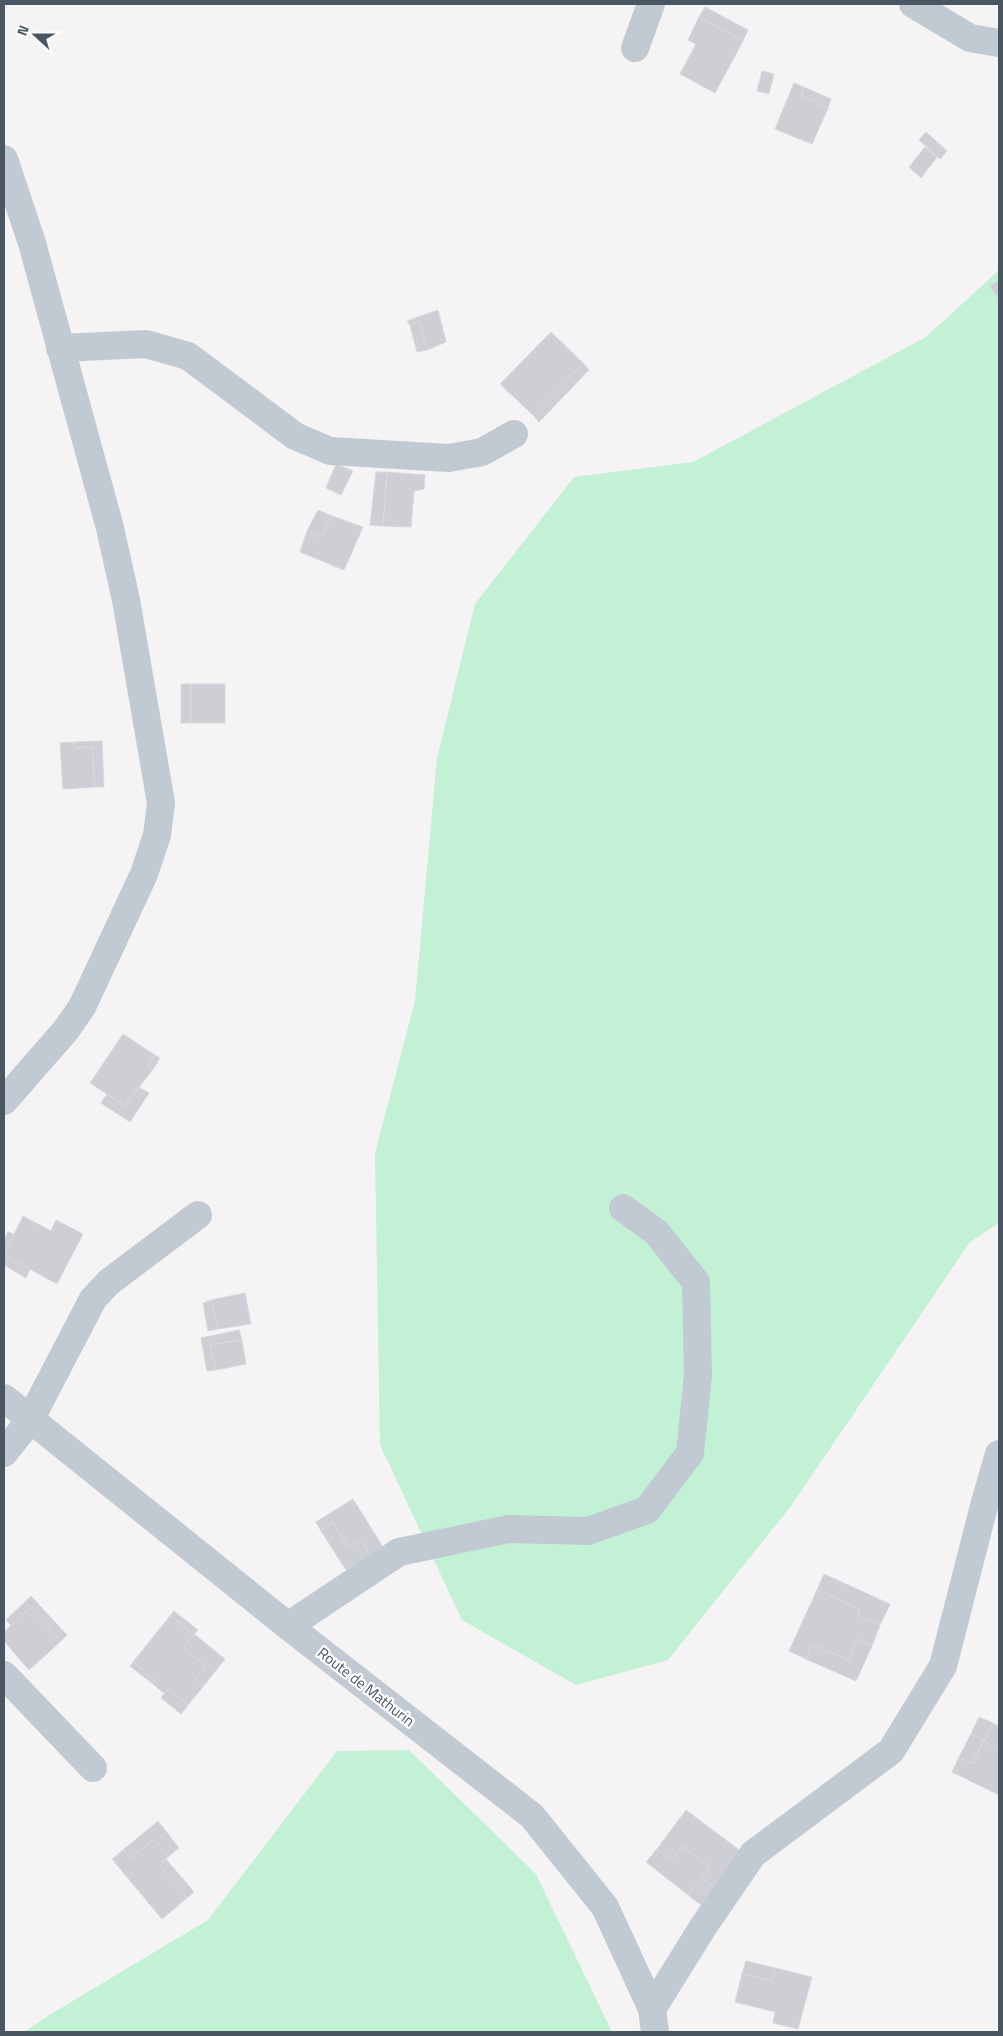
<svg xmlns="http://www.w3.org/2000/svg" width="1003" height="2036" font-family="'Titillium Web',sans-serif">
	<style>
		.green { fill: #c3f1d5 }
		.building { fill: #cdcfd5; stroke: #d7d9de }
		.lines { fill: none; stroke-linecap: round; stroke-linejoin: round }
		.minor { stroke: #c1cad2; stroke-width: 28 }
		.labels { text-anchor: middle; stroke-width: 4.5; stroke-linejoin: round; paint-order: stroke }
		.street-label { font-size: 15px; fill: #4a5661; stroke: #fff }
	</style>
	<rect width="100%" height="100%" fill="#f5f3f3"/>
	<path class="green" d="M999,270V1223L970,1242L791,1506L668,1660L576,1685L462,1620L380,1445L375,1153L415,1001L437,758L475,604L574,477L693,462L926,337Z
		M409,1750L536,1874L612,2032H24L51,2014L208,1920L337,1751Z"/>
	<path class="building" d="M705,7L748,30L743,41L699,17Z
		M699,17L743,41L715,93L680,74L696,44L688,40Z
		M762,71L774,74L769,94L757,91Z
		M794,83L804,87L801,96L828,108L812,144L775,129Z
		M804,87L831,99L828,108L801,96Z
		M926,132L947,151L940,159L919,140Z
		M925,147L937,157L921,178L909,167Z
		M999,280V300L990,286Z
		M438,310L446,342L427,350L419,321L410,325L407,321Z
		M419,321L427,350L417,352L410,325Z
		M551,332L583,363L533,415L500,384Z
		M583,363L589,370L539,422L533,415Z
		M336,464L353,471L341,495L326,488Z
		M376,472H387L383,526L370,525Z
		M387,472L425,475L424,489L414,491L411,527L383,526Z
		M318,510L332,516L320,538L307,531Z
		M332,516L363,527L344,570L300,552L307,531L320,538Z
		M181,684H191V723H181Z
		M191,684H225V723H191Z
		M102,741L104,787H95L92,747L75,748L74,742Z
		M74,742L75,748L92,747L95,787L63,789L60,743Z
		M123,1034L155,1055L148,1066L153,1069L125,1106L90,1083Z
		M155,1055L160,1058L153,1069L148,1066Z
		M138,1087L149,1093L130,1122L101,1103L107,1094L125,1106Z
		M23,1216L51,1231L56,1220L83,1234L57,1284L4,1255Z
		M8,1232L14,1234L4,1255V1240Z
		M4,1255L30,1269L26,1278L4,1265Z
		M245,1293L251,1324L218,1329L211,1300Z
		M211,1300L218,1329L208,1331L203,1303Z
		M239,1330L242,1340L210,1345L216,1370L207,1371L201,1338Z
		M242,1340L246,1364L216,1370L210,1345Z
		M353,1499L383,1547L370,1555L362,1540L349,1548L333,1522L321,1531L316,1522Z
		M333,1522L349,1548L362,1540L370,1555L346,1570L321,1531Z
		M824,1574L890,1604L880,1625L858,1615L860,1609L817,1590Z
		M817,1590L860,1609L858,1615L880,1625L872,1646L857,1639L848,1660L812,1644L806,1659L789,1651Z
		M31,1596L67,1635L61,1641L30,1608L11,1626L6,1620Z
		M30,1608L61,1641L29,1670L4,1641V1632Z
		M174,1611L198,1630L194,1634L170,1616Z
		M170,1616L194,1634L183,1648L206,1666L194,1681L202,1688L188,1705L168,1689L165,1694L153,1684L156,1681L133,1662Z
		M194,1634L225,1659L202,1688L194,1681L206,1666L183,1648Z
		M857,1639L872,1646L856,1681L806,1659L812,1644L848,1660Z
		M133,1662L156,1681L153,1684L130,1666Z
		M168,1689L188,1705L181,1714L161,1698Z
		M979,1717L993,1723L984,1741L999,1749V1795L952,1772L959,1757L972,1764L981,1745L984,1740L971,1734Z
		M993,1723L999,1727V1749L984,1741Z
		M971,1734L984,1740L972,1764L959,1757Z
		M686,1810L742,1852L714,1888L702,1878L710,1867L682,1846L672,1860L657,1849Z
		M158,1821L179,1848L168,1857L154,1839L131,1858L123,1850Z
		M154,1839L168,1857L159,1864L187,1898L162,1919L112,1859L123,1850L131,1858Z
		M682,1846L710,1867L702,1878L714,1888L709,1895L696,1885L688,1895L646,1862L657,1849L672,1860Z
		M166,1859L194,1892L187,1898L159,1864Z
		M696,1885L709,1895L701,1905L688,1895Z
		M746,1961L775,1968L772,1981L742,1974Z
		M775,1968L812,1977L798,2029L773,2023L775,2012L735,2002L742,1974L772,1981Z"/>
	<g class="lines">
		<path class="minor" d="M913,4L970,38L999,43
			M635,48L651,4
			M4,159L32,243L110,528L126,600L161,803L157,835L144,874L82,1007L66,1030L4,1101
			M60,348L146,344L188,356L295,436L330,451L449,458L482,452L514,434
			M4,1398L288,1626L532,1816L605,1907L652,2009L655,2032
			M4,1453L30,1420L93,1299L109,1282L198,1215
			M288,1626L399,1552L509,1529L588,1531L647,1510L690,1453L698,1375L696,1282L656,1232L623,1208
			M4,1675L93,1768
			M652,2009L703,1927L753,1854L891,1751L943,1666L984,1506L999,1454"/>
	</g>
	<g class="labels">
		<g class="street-label">
			<text transform="translate(366 1687) rotate(38)" y="5">Route de Mathurin</text>
		</g>
	</g>
	<rect width="1003" height="2036" fill="none" stroke="#4a5661" stroke-width="10"/>
	<g transform="translate(35 35) rotate(291)" stroke="#ffffff" stroke-width="4" paint-order="stroke">
	<path d="M0-4L9 19L0 12L-9 19Z" fill="#4a5661"/>
	<text y="-8" font-size="14" font-weight="bold" text-anchor="middle" fill="#4a5661">N</text>
	</g>
</svg>
